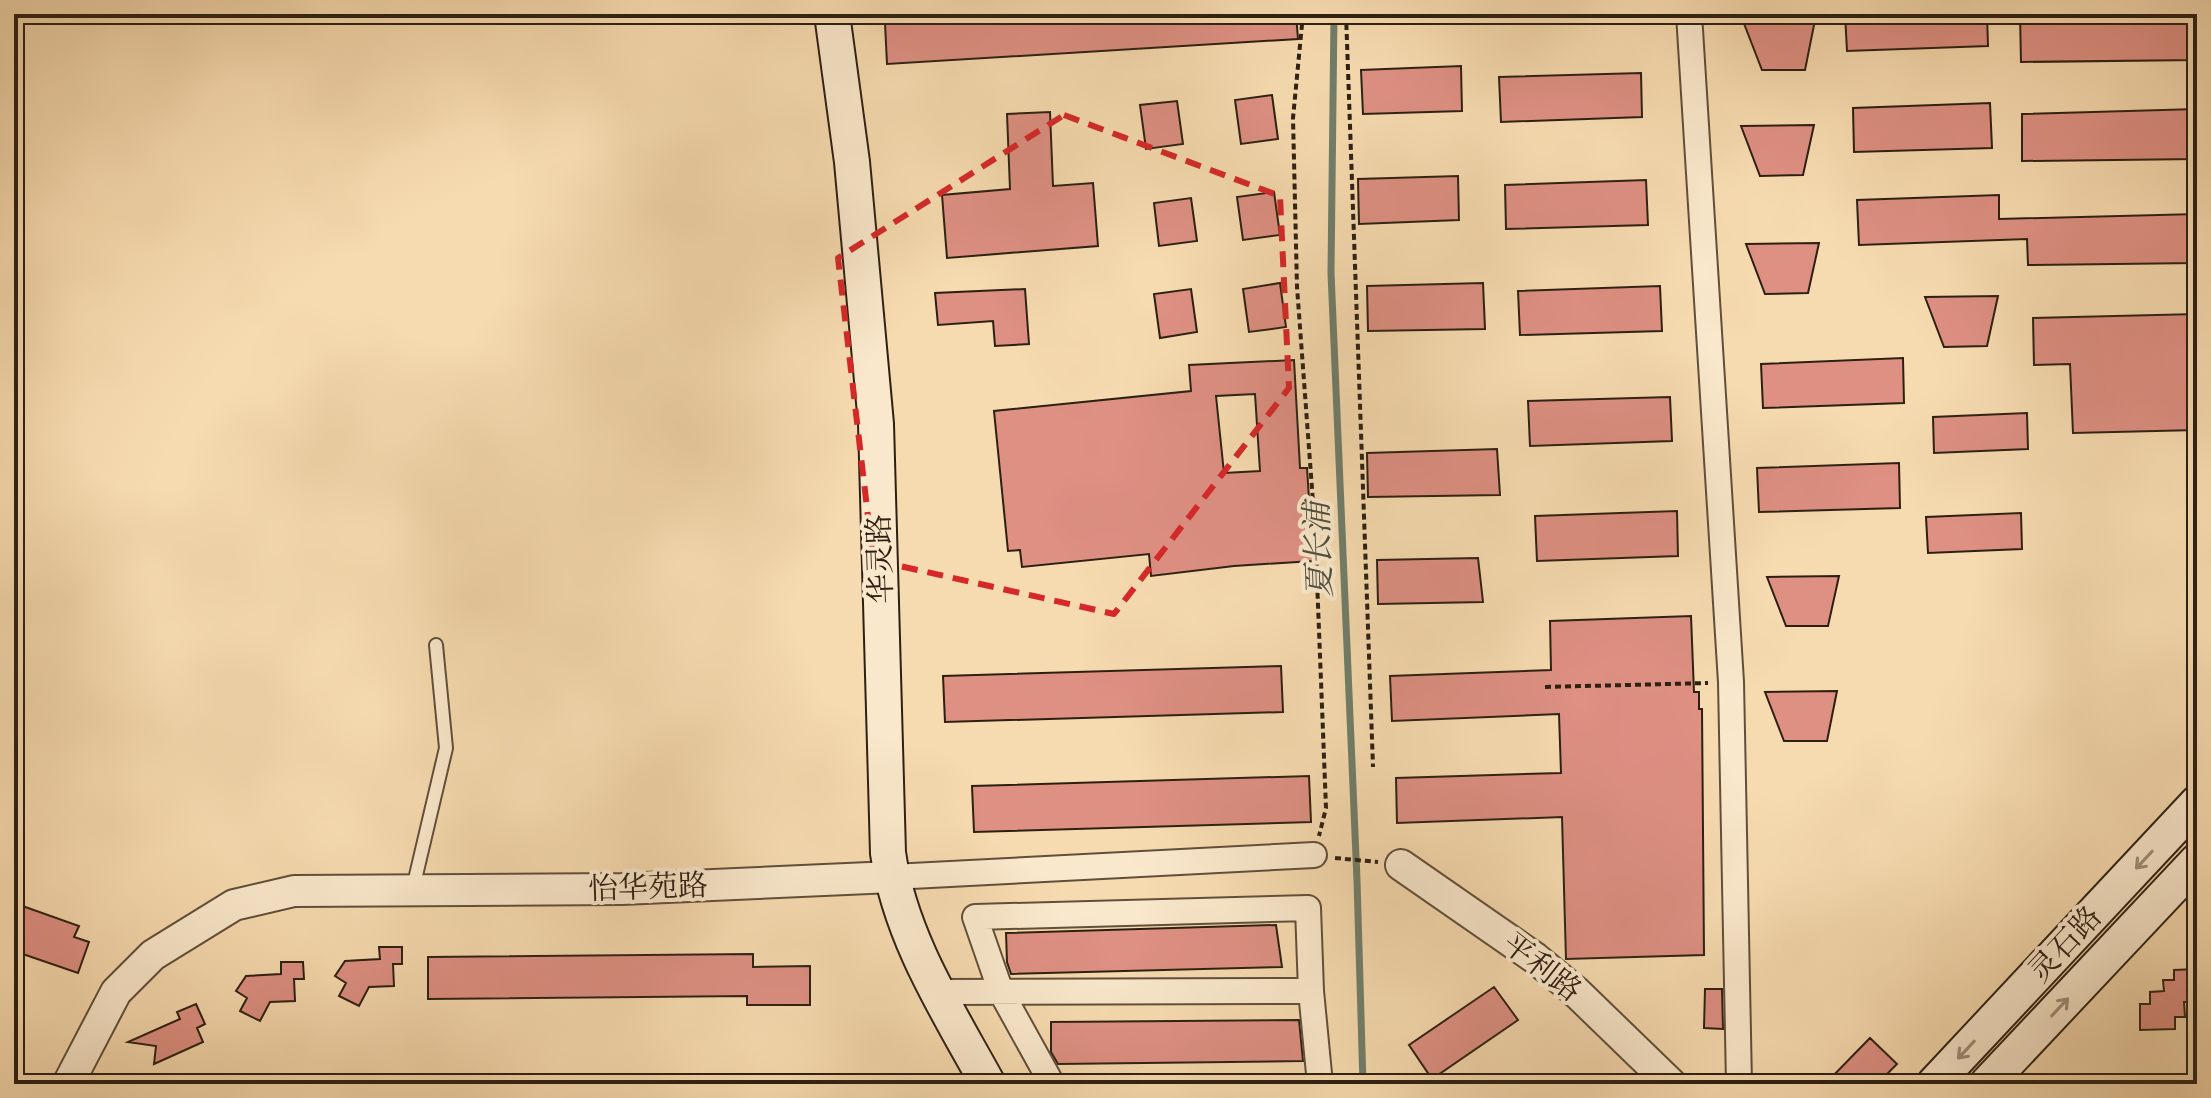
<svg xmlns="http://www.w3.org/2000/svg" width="2211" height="1098" font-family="'Sorts Mill Goudy','Noto Serif SC',serif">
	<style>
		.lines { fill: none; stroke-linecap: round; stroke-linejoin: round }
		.stream { stroke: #717e6b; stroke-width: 7 }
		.building { fill: #de9083; stroke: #2d2013; stroke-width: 2; fill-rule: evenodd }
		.service-casing { stroke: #604f3a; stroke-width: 16 }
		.minor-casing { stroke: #604f3a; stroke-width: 28 }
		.tertiary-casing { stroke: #604f3a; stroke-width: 34 }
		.secondary-casing { stroke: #2d2013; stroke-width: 38 }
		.path { stroke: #2d2013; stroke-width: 4; stroke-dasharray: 6 4; stroke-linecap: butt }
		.service { stroke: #fae8cc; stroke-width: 12 }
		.minor { stroke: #fae8cc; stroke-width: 24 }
		.tertiary { stroke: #fae8cc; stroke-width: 30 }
		.secondary { stroke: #fae8cc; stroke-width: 34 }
		.oneway { stroke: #9e8e79 }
		.marked { fill: none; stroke: #d62828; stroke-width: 6; stroke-dasharray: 16 10; stroke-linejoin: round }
		.labels { text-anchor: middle; stroke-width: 8; stroke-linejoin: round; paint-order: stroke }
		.street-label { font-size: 30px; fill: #2d2013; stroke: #fae8cc }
		.water-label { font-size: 32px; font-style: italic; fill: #4f4f3f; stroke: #fae8cc }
	</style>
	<rect width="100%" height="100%" fill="#f7dbb0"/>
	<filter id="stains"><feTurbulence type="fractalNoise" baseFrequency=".0025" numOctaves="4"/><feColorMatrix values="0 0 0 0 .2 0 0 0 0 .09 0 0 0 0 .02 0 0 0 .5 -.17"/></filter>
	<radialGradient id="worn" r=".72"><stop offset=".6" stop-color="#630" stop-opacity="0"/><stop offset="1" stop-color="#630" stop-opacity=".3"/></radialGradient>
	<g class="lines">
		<path class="stream" d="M1334,14L1331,273L1357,880L1363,1084"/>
	</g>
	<path class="building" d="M1026,14H1296L1298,39L887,64L885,23Z
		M1845,14H1987L1988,46L1847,51Z
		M2197,14V60L2021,62L2020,15Z
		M1815,20L1805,70H1762L1743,21Z
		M1461,66L1462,111L1363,114L1361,70Z
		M1641,73L1642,117L1501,122L1499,77Z
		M1272,95L1278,139L1241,144L1235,100Z
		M1177,101L1183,144L1146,149L1140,105Z
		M1990,103L1992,148L1854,152L1853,108Z
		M2197,109V159L2022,161V114Z
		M1050,112L1053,186L1093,183L1098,246L947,258L942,195L1010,189L1007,114Z
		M1814,125L1803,175L1760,176L1741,126Z
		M1458,176L1459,220L1359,224L1358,179Z
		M1646,180L1648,225L1506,229L1505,185Z
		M1274,192L1280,235L1243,240L1237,197Z
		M1999,195V219L2197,214V263L2028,265L2027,239L1859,245L1857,200Z
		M1191,198L1197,241L1159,246L1154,203Z
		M1819,243L1808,293L1765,294L1746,244Z
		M1280,283L1286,327L1249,332L1243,289Z
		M1483,283L1485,329L1368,331L1367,286Z
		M1660,286L1662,331L1520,335L1518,291Z
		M1025,289L1029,344L995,346L993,321L938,325L935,293Z
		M1191,289L1197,332L1160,338L1154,294Z
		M1998,296L1987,346L1944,347L1925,297Z
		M2197,314V430L2073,433L2070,364L2034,365L2033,318Z
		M1903,358L1904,403L1763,408L1761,364Z
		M1294,360L1300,468H1307L1313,561L1234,566L1151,576L1149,554L1022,567L1020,550L1008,551L994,411L1191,391L1189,365ZM1255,394L1260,471L1224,473L1216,396Z
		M1670,397L1672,441L1530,446L1528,401Z
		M2027,413L2028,449L1934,453L1933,417Z
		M1497,449L1500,495L1368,497L1367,453Z
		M1899,463L1900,508L1759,512L1757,468Z
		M1677,511L1678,556L1537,561L1535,516Z
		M2021,513L2022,549L1928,553L1926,517Z
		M1478,558L1483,602L1378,604L1377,560Z
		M1839,576L1828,626H1786L1767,577Z
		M1691,616L1694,692H1699V709H1702L1704,955L1566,959L1562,817L1397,823L1396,778L1561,773L1559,714L1392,721L1390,676L1551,670L1550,621Z
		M1281,666L1283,712L945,722L943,676Z
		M1837,691L1827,741H1784L1765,692Z
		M1309,776L1311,822L974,832L972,786Z
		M14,903L79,926L74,937L89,942L78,973L14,951Z
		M1276,925L1282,967L1011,974L1007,962L1006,933Z
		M379,947H402V964H393L394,986L369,987L359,1006L339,996L346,983L335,976L345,961L380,959Z
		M753,954V967L810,966V1005H747V996L428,999V957Z
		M281,962H303L304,979H294L295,1001L270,1002L260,1021L240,1011L247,998L236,991L246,976L281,974Z
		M2197,969V1002H2184L2185,1017H2175V1029L2140,1030V1004H2150V992L2164,991L2163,980H2174V970Z
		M1494,987L1518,1020L1432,1079L1409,1045Z
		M1705,989H1722L1723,1029L1704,1028Z
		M196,1004L205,1024L197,1028L203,1042L154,1064L156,1046L128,1042L180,1019L177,1012Z
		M1299,1020L1303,1061L1058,1064L1051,1052V1022Z
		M1870,1038L1897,1064L1877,1084H1825Z"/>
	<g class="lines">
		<g class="service-casing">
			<path id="service" d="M413,888L446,748L436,645"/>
		</g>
		<g class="minor-casing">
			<path id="minor" d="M1689,14L1731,682L1739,1084
				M892,877L1314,855
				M938,992L1311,991L1320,1084
				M1052,1084L1001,992L975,917L1308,908L1311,991"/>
		</g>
		<g class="tertiary-casing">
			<path id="tertiary" d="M1401,865L1535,958L1575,991L1671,1084
				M68,1084L116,992L153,955L234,905L294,891L622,889L892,877"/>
		</g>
		<g class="secondary-casing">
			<path id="secondary" d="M832,14L852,162L876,424L888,853C900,937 948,1011 988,1084
				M1934,1084L2197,803
				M1987,1084L2197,861"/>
		</g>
		<path class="path" d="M1303,14L1293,118L1297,287L1315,529L1326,808L1319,836
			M1346,14L1373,767
			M1545,687L1708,683
			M1335,858L1378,862"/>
		<use href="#service" class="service"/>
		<use href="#minor" class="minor"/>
		<use href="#tertiary" class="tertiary"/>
		<use href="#secondary" class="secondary"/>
	</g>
	<defs><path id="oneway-shaft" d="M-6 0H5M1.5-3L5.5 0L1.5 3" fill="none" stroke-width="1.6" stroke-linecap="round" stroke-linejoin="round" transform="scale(2)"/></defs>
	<g class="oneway">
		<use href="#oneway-shaft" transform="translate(2144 860) rotate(133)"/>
		<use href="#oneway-shaft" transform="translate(2060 1007) rotate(-47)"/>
		<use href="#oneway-shaft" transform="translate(1966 1050) rotate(133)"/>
	</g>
	<path class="marked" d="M1064,115L1280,196L1289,388L1114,614L873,560L838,258Z"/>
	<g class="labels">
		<g class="street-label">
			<text transform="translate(880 559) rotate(-92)" y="10">华灵路</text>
			<text transform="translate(648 887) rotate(-2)" y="10">怡华苑路</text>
			<text transform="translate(2065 944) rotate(-47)" y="10">灵石路</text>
			<text transform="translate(1542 967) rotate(38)" y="10">平利路</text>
		</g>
		<g class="water-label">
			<text transform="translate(1318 550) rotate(-92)" y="11">夏长浦</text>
		</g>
	</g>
	<rect width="2211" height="1098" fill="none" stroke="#f7dbb0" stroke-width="48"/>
	<rect x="16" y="16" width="2179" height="1066" fill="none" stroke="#2d2013" stroke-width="4"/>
	<rect x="24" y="24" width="2163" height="1050" fill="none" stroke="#2d2013" stroke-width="2"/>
	<rect width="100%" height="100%" filter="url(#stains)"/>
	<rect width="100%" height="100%" fill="url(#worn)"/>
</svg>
